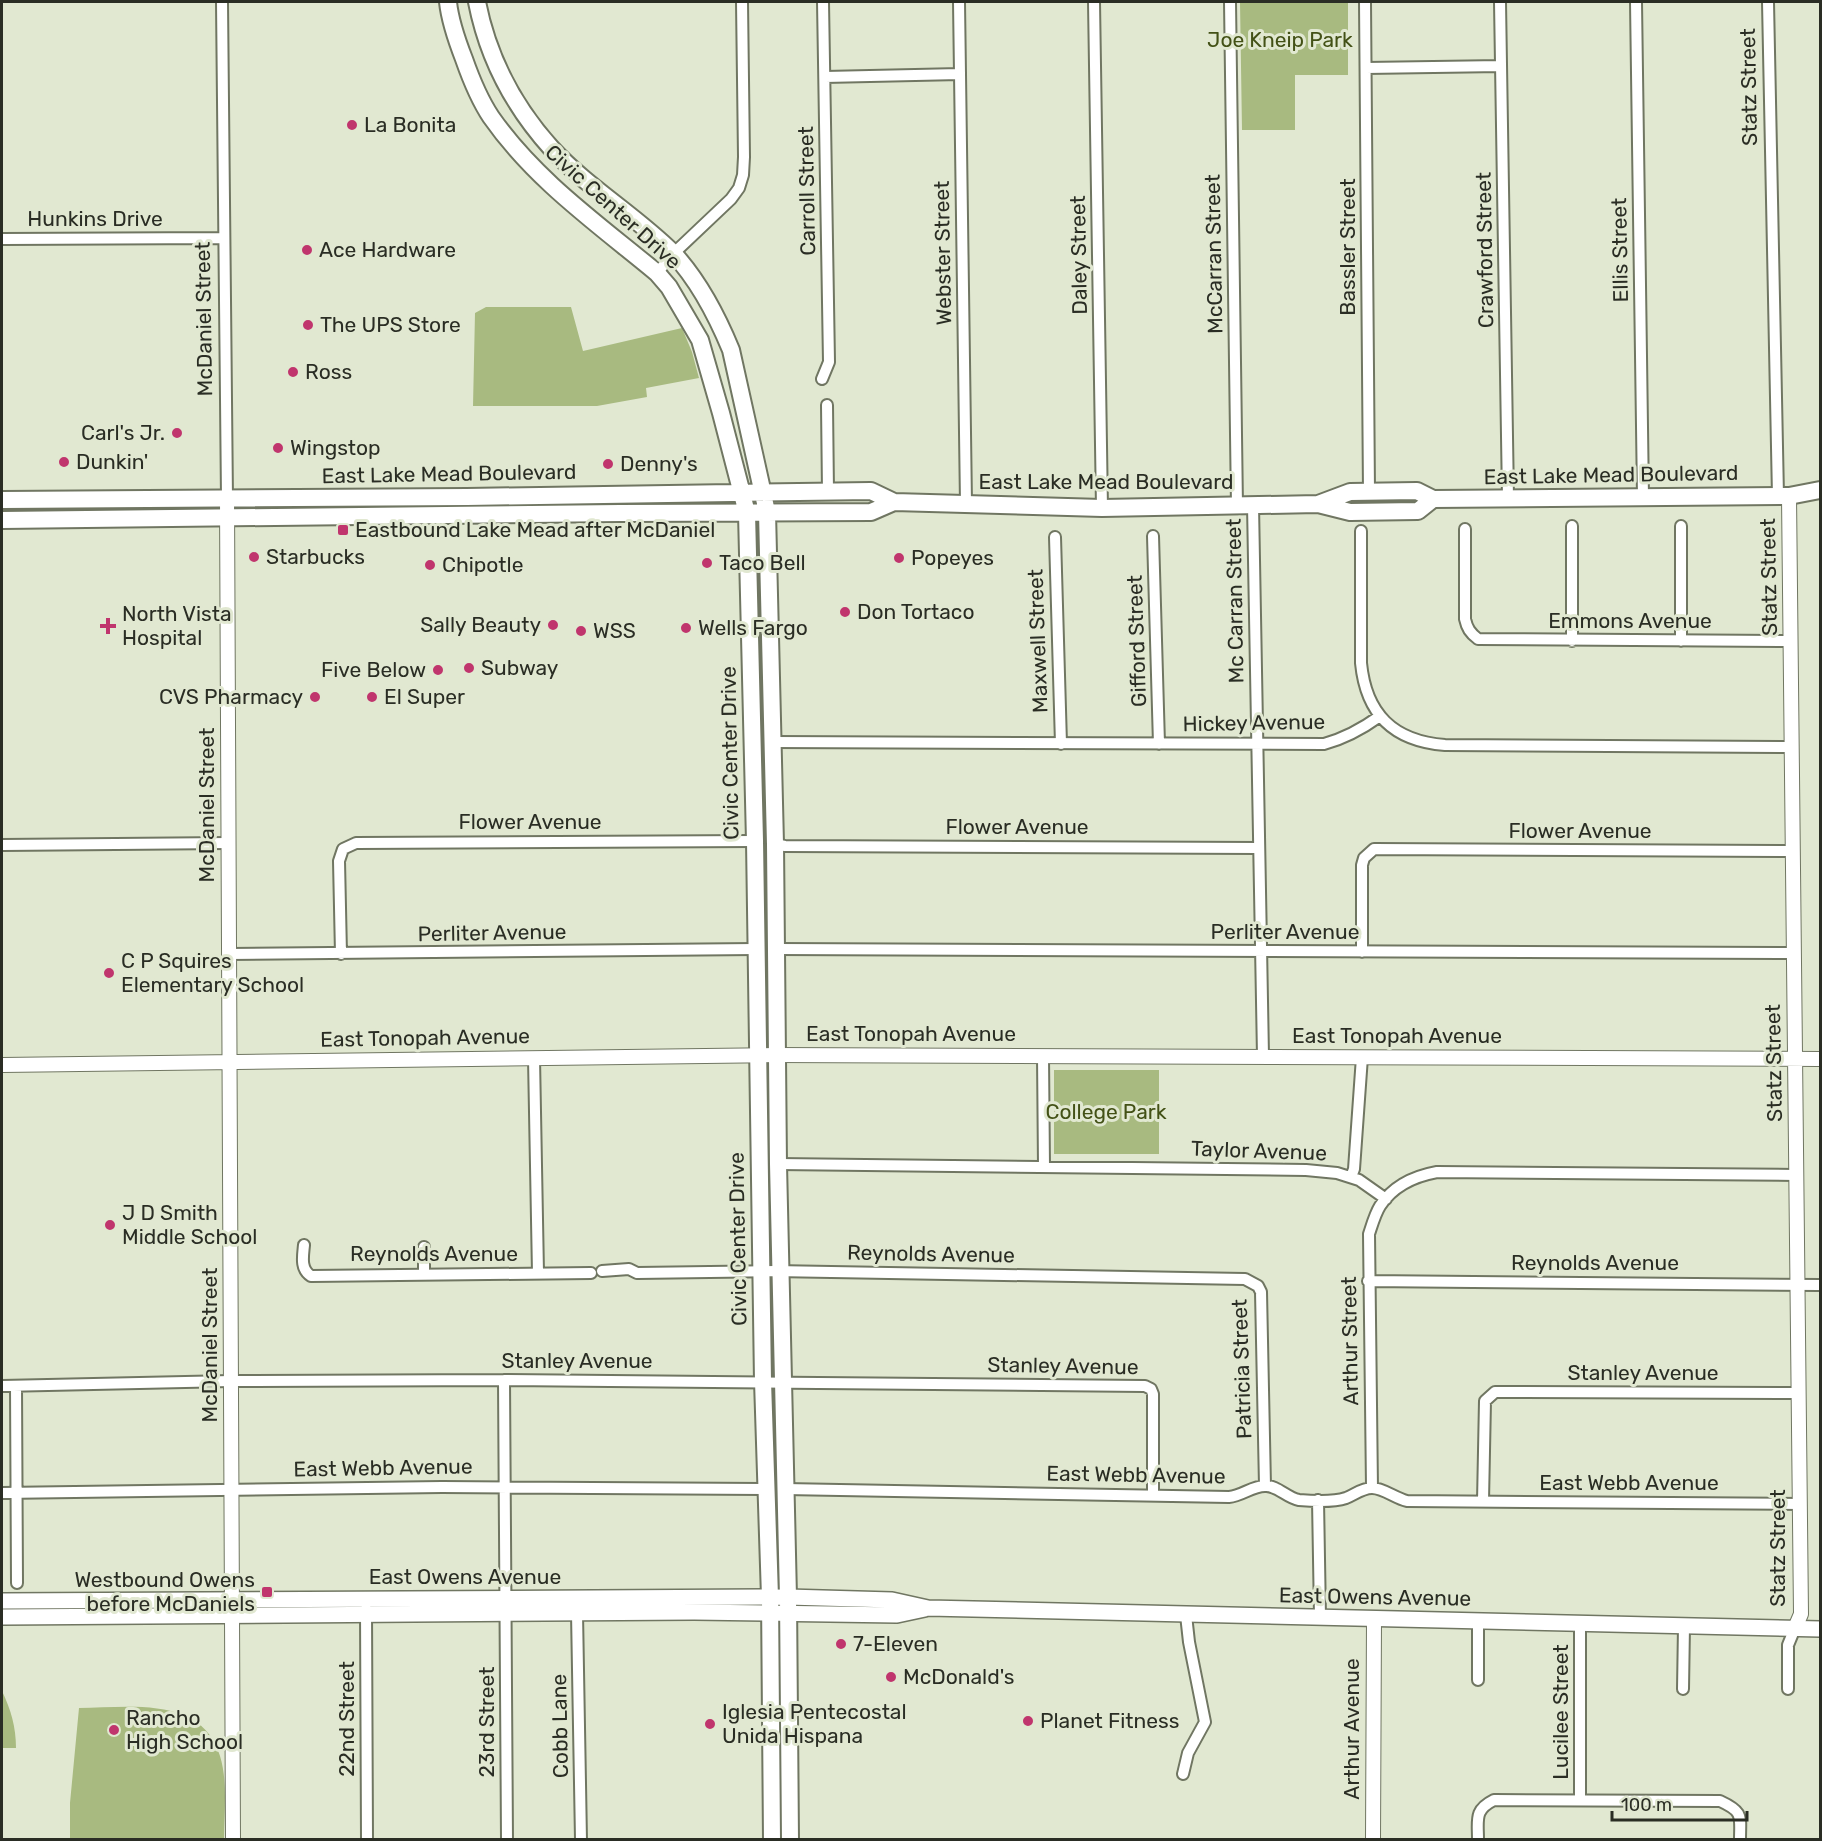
<svg xmlns="http://www.w3.org/2000/svg" width="1822" height="1841" font-family="Rubik,sans-serif">
	<style>
		.green { fill: #a8ba80 }
		.lines { fill: none; stroke-linecap: round; stroke-linejoin: round }
		.minor-casing { stroke: #707662; stroke-width: 14 }
		.tertiary-casing { stroke: #707662; stroke-width: 16 }
		.secondary-casing { stroke: #707662; stroke-width: 18 }
		.primary-casing { stroke: #707662; stroke-width: 20 }
		.minor { stroke: #fff; stroke-width: 10 }
		.tertiary { stroke: #fff; stroke-width: 14 }
		.secondary { stroke: #fff; stroke-width: 15 }
		.primary { stroke: #fff; stroke-width: 16 }
		.poi-dot { fill: #c0356d; stroke: #e1e8d1; stroke-width: 2 }
		.labels { text-anchor: middle; stroke-width: 6; stroke-linejoin: round; paint-order: stroke }
		.park-label { font-size: 21px; fill: #435116; stroke: #e1e8d1 }
		.street-label { font-size: 21px; fill: #2a2d24; stroke: #e1e8d1 }
		.poi-label { font-size: 21px; fill: #2a2d24; stroke: #e1e8d1; text-anchor: start }
	</style>
	<rect width="100%" height="100%" fill="#e1e8d1"/>
	<path class="green" d="M1240,2H1348V75H1295V130H1242Z
		M486,307H571L583,351L682,328L692,352L699,378L646,388L647,397L597,406H473L475,313Z
		M1054,1070H1159V1154H1054Z
		M2,1691C11,1710 16,1727 16,1748H2Z
		M79,1708C128,1708 202,1695 220,1756C228,1782 224,1813 224,1839H70V1803Z"/>
	<g class="lines">
		<g class="minor-casing">
			<path id="minor" d="M222,2L227,499
				M959,2L966,504
				M1094,2L1102,508
				M1230,2L1237,506
				M1365,2L1369,492
				M1500,2L1508,498
				M1636,2L1643,497
				M1768,2L1778,496
				M1366,68L1501,66
				M825,77L960,74
				M2,239L224,238
				M657,273L673,254L731,199L739,188L743,175L744,157L742,2
				M822,379L829,362L823,2
				M827,405L828,492
				M1253,505L1263,1056
				M1572,526V641
				M1465,529V619C1467,628 1470,633 1478,639L1791,641
				M1361,531V663C1366,714 1393,741 1445,745L1792,747
				M1153,536L1159,744
				M1055,537L1061,744
				M1681,641V526
				M772,742L1324,744C1346,738 1362,729 1380,716
				M775,844L785,846L1259,848
				M2,845L229,843
				M776,949L1794,953
				M1362,952V865L1364,858L1374,849L1793,851
				M229,954L756,949
				M341,954L339,861L343,849L356,843L755,841
				M1043,1056L1044,1167
				M534,1058L538,1273
				M778,1164L1306,1170L1337,1173L1359,1180L1386,1199
				M1351,1177L1354,1169L1362,1057
				M304,1245C303,1256 300,1269 311,1276L591,1273
				M424,1247V1274
				M602,1271L629,1269L637,1273L774,1271L1245,1279L1258,1286L1261,1292L1265,1486
				M1368,1281L1820,1285
				M504,1380L507,1840
				M2,1386L231,1381L504,1380L1145,1386L1151,1389L1153,1394V1496
				M16,1386L17,1583
				M1372,1488L1369,1234C1372,1225 1375,1214 1380,1206C1393,1186 1415,1176 1437,1172L1796,1175
				M785,1489L1229,1497C1242,1496 1252,1486 1265,1486C1277,1485 1287,1498 1299,1500C1311,1501 1334,1502 1346,1498C1354,1495 1362,1488 1372,1488C1383,1488 1395,1498 1407,1501L1800,1504
				M2,1493L442,1487L765,1489
				M1318,1500L1320,1617
				M1483,1501L1485,1401L1495,1392L1798,1393
				M366,1609L367,1840
				M577,1613L581,1840
				M1478,1680V1621
				M1683,1689L1684,1626
				M1788,1689V1645L1795,1628
				M1183,1774L1188,1753L1205,1722L1189,1642L1186,1615
				M1580,1800V1624
				M1478,1840C1478,1819 1474,1810 1494,1800L1720,1801C1744,1812 1740,1816 1740,1840"/>
		</g>
		<g class="tertiary-casing">
			<path id="tertiary" d="M1789,496L1801,1614L1795,1628
				M227,499L233,1840
				M2,1065L776,1055L1820,1059
				M1373,1840L1374,1619"/>
		</g>
		<g class="secondary-casing">
			<path id="secondary" d="M2,1601L788,1597L892,1600L928,1608L1820,1629
				M2,1617L694,1612L897,1615L925,1609"/>
		</g>
		<g class="primary-casing">
			<path id="primary" d="M448,2C450,21 457,41 464,59C471,79 479,99 491,117C535,180 598,224 657,273L669,287L700,340L721,413L747,513L755,841L763,1381L770,1597L772,1840
				M477,2C488,58 514,107 552,149C588,188 636,216 673,253C699,281 717,316 731,350L767,512L775,844L778,1164L788,1597L790,1840
				M2,500L467,497L871,491L894,502L1102,508L1318,504L1350,512L1418,511L1433,499
				M1318,504L1350,492L1417,491L1433,499L1789,496L1820,490
				M2,520L620,513L871,512L894,502"/>
		</g>
		<use href="#minor" class="minor"/>
		<use href="#tertiary" class="tertiary"/>
		<use href="#secondary" class="secondary"/>
		<use href="#primary" class="primary"/>
	</g>
	<g class="poi-dot">
		<circle cx="352" cy="125" r="6"/>
		<circle cx="307" cy="250" r="6"/>
		<circle cx="308" cy="325" r="6"/>
		<circle cx="293" cy="372" r="6"/>
		<circle cx="177" cy="433" r="6"/>
		<circle cx="278" cy="448" r="6"/>
		<circle cx="64" cy="462" r="6"/>
		<circle cx="608" cy="464" r="6"/>
		<rect x="337" y="524" width="12" height="12" rx="3"/>
		<circle cx="254" cy="557" r="6"/>
		<circle cx="899" cy="558" r="6"/>
		<circle cx="707" cy="563" r="6"/>
		<circle cx="430" cy="565" r="6"/>
		<circle cx="845" cy="612" r="6"/>
		<circle cx="553" cy="625" r="6"/>
		<path d="M105 617h6v6h6v6h-6v6h-6v-6h-6v-6h6z"/>
		<circle cx="686" cy="628" r="6"/>
		<circle cx="581" cy="631" r="6"/>
		<circle cx="469" cy="668" r="6"/>
		<circle cx="438" cy="670" r="6"/>
		<circle cx="315" cy="697" r="6"/>
		<circle cx="372" cy="697" r="6"/>
		<circle cx="109" cy="973" r="6"/>
		<circle cx="110" cy="1225" r="6"/>
		<rect x="261" y="1586" width="12" height="12" rx="3"/>
		<circle cx="841" cy="1644" r="6"/>
		<circle cx="891" cy="1677" r="6"/>
		<circle cx="1028" cy="1721" r="6"/>
		<circle cx="710" cy="1724" r="6"/>
		<circle cx="114" cy="1730" r="6"/>
	</g>
	<g class="labels">
		<g class="park-label">
			<text x="1280" y="47">Joe Kneip Park</text>
			<text x="1106" y="1119">College Park</text>
		</g>
		<g class="street-label">
			<text transform="translate(1749 87) rotate(-91)" y="7">Statz Street</text>
			<text transform="translate(807 191) rotate(-91)" y="7">Carroll Street</text>
			<text transform="translate(613 207) rotate(42)" y="7">Civic Center Drive</text>
			<text x="95" y="226">Hunkins Drive</text>
			<text transform="translate(1348 247) rotate(-90)" y="7">Bassler Street</text>
			<text transform="translate(1485 250) rotate(-91)" y="7">Crawford Street</text>
			<text transform="translate(1620 250) rotate(-91)" y="7">Ellis Street</text>
			<text transform="translate(943 253) rotate(-91)" y="7">Webster Street</text>
			<text transform="translate(1214 254) rotate(-91)" y="7">McCarran Street</text>
			<text transform="translate(1079 255) rotate(-91)" y="7">Daley Street</text>
			<text transform="translate(204 319) rotate(-91)" y="7">McDaniel Street</text>
			<text transform="translate(449 474) rotate(-1)" y="7">East Lake Mead Boulevard</text>
			<text transform="translate(1611 475) rotate(-1)" y="7">East Lake Mead Boulevard</text>
			<text x="1106" y="489">East Lake Mead Boulevard</text>
			<text transform="translate(1769 577) rotate(-91)" y="7">Statz Street</text>
			<text transform="translate(1235 601) rotate(-91)" y="7">Mc Carran Street</text>
			<text x="1630" y="628">Emmons Avenue</text>
			<text transform="translate(1038 641) rotate(-92)" y="7">Maxwell Street</text>
			<text transform="translate(1137 641) rotate(-92)" y="7">Gifford Street</text>
			<text transform="translate(1254 723) rotate(-1)" y="7">Hickey Avenue</text>
			<text transform="translate(730 753) rotate(-91)" y="7">Civic Center Drive</text>
			<text transform="translate(207 805) rotate(-90)" y="7">McDaniel Street</text>
			<text x="530" y="829">Flower Avenue</text>
			<text x="1017" y="834">Flower Avenue</text>
			<text x="1580" y="838">Flower Avenue</text>
			<text x="1285" y="939">Perliter Avenue</text>
			<text transform="translate(492 933) rotate(-1)" y="7">Perliter Avenue</text>
			<text x="911" y="1041">East Tonopah Avenue</text>
			<text x="1397" y="1043">East Tonopah Avenue</text>
			<text transform="translate(425 1038) rotate(-1)" y="7">East Tonopah Avenue</text>
			<text transform="translate(1774 1063) rotate(-91)" y="7">Statz Street</text>
			<text transform="translate(1259 1151) rotate(2)" y="7">Taylor Avenue</text>
			<text transform="translate(738 1239) rotate(-91)" y="7">Civic Center Drive</text>
			<text x="434" y="1261">Reynolds Avenue</text>
			<text transform="translate(931 1254) rotate(1)" y="7">Reynolds Avenue</text>
			<text x="1595" y="1270">Reynolds Avenue</text>
			<text transform="translate(1350 1341) rotate(-91)" y="7">Arthur Street</text>
			<text transform="translate(210 1345) rotate(-90)" y="7">McDaniel Street</text>
			<text x="577" y="1368">Stanley Avenue</text>
			<text transform="translate(1063 1366) rotate(1)" y="7">Stanley Avenue</text>
			<text transform="translate(1242 1369) rotate(-92)" y="7">Patricia Street</text>
			<text x="1643" y="1380">Stanley Avenue</text>
			<text transform="translate(383 1468) rotate(-1)" y="7">East Webb Avenue</text>
			<text transform="translate(1136 1475) rotate(1)" y="7">East Webb Avenue</text>
			<text x="1629" y="1490">East Webb Avenue</text>
			<text transform="translate(1778 1548) rotate(-90)" y="7">Statz Street</text>
			<text x="465" y="1584">East Owens Avenue</text>
			<text transform="translate(1375 1597) rotate(1)" y="7">East Owens Avenue</text>
			<text transform="translate(1561 1712) rotate(-90)" y="7">Lucilee Street</text>
			<text transform="translate(347 1719) rotate(-90)" y="7">22nd Street</text>
			<text transform="translate(487 1722) rotate(-90)" y="7">23rd Street</text>
			<text transform="translate(560 1726) rotate(-91)" y="7">Cobb Lane</text>
			<text transform="translate(1352 1729) rotate(-90)" y="7">Arthur Avenue</text>
		</g>
		<g class="poi-label">
			<text x="364" y="132">La Bonita</text>
			<text x="319" y="257">Ace Hardware</text>
			<text x="320" y="332">The UPS Store</text>
			<text x="305" y="379">Ross</text>
			<text x="165" y="440" text-anchor="end">Carl's Jr.</text>
			<text x="290" y="455">Wingstop</text>
			<text x="76" y="469">Dunkin'</text>
			<text x="620" y="471">Denny's</text>
			<text x="355" y="537">Eastbound Lake Mead after McDaniel</text>
			<text x="266" y="564">Starbucks</text>
			<text x="911" y="565">Popeyes</text>
			<text x="719" y="570">Taco Bell</text>
			<text x="442" y="572">Chipotle</text>
			<text x="857" y="619">Don Tortaco</text>
			<text x="122" y="621">North Vista<tspan x="122" dy="24">Hospital</tspan></text>
			<text x="541" y="632" text-anchor="end">Sally Beauty</text>
			<text x="698" y="635">Wells Fargo</text>
			<text x="593" y="638">WSS</text>
			<text x="481" y="675">Subway</text>
			<text x="426" y="677" text-anchor="end">Five Below</text>
			<text x="303" y="704" text-anchor="end">CVS Pharmacy</text>
			<text x="384" y="704">El Super</text>
			<text x="121" y="968">C P Squires<tspan x="121" dy="24">Elementary School</tspan></text>
			<text x="122" y="1220">J D Smith<tspan x="122" dy="24">Middle School</tspan></text>
			<text x="255" y="1587" text-anchor="end">Westbound Owens<tspan x="255" dy="24">before McDaniels</tspan></text>
			<text x="853" y="1651">7-Eleven</text>
			<text x="903" y="1684">McDonald's</text>
			<text x="722" y="1719">Iglesia Pentecostal<tspan x="722" dy="24">Unida Hispana</tspan></text>
			<text x="126" y="1725">Rancho<tspan x="126" dy="24">High School</tspan></text>
			<text x="1040" y="1728">Planet Fitness</text>
		</g>
	</g>
	<rect width="1822" height="1841" fill="none" stroke="#2a2d24" stroke-width="6"/>
	<path d="M1612 1811v9h135v-9" fill="none" stroke="#2a2d24" stroke-width="3"/>
	<text x="1621" y="1811" font-size="18" fill="#2a2d24" stroke="#e1e8d1" stroke-width="4.5" paint-order="stroke">100 m</text>
</svg>
